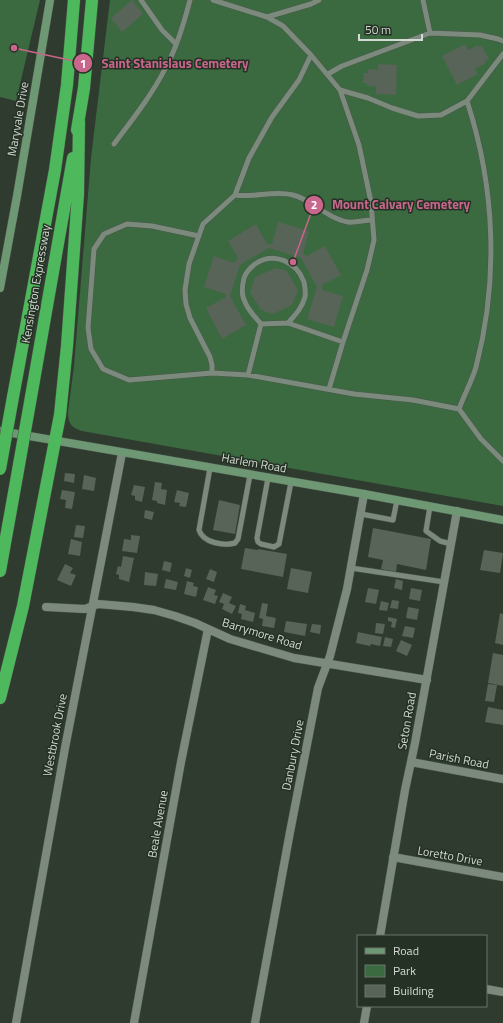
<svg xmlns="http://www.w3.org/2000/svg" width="503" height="1023" font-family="'Titillium Web',sans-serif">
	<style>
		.green { fill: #3b6a40 }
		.building { fill: #576457 }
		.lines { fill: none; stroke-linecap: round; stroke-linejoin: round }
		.lane-casing { stroke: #4c564c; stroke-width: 6 }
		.street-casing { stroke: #4c564c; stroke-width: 9 }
		.secondary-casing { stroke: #4c564c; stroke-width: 9 }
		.highway-casing { stroke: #4c564c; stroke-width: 13 }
		.lane { stroke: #7c8a7d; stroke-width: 5 }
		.street { stroke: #7c8a7d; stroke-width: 8 }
		.secondary { stroke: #6e9873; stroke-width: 8 }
		.highway { stroke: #4db95c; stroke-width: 12 }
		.highway-bridge-casing { stroke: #4c564c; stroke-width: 13; stroke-linecap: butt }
		.highway-bridge { stroke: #4db95c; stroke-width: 12 }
		.labels { text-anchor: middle; stroke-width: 3; stroke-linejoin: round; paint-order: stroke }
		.street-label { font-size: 12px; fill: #d3dad3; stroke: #253125 }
		.leader { fill: none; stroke: #c9668b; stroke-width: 1.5 }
		.callout-dot { fill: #c9668b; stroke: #253125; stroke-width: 1.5 }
		.mark-label { font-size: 12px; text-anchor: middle; font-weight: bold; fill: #fff }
		.callout-label { font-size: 13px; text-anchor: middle; font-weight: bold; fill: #c9668b; stroke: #253125; stroke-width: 3; stroke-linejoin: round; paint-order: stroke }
	</style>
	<rect width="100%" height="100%" fill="#2f3b2f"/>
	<path class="green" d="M0,0H40L16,101L0,97Z
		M110,0H503V506L82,431C71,428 68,423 68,412L74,366L91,158Z"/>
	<path class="building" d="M132,0L143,14L122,32L111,18Z
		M465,44L468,50L478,45L479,47L482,46L489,59L485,61L486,63L475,69L478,74L457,85L442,56Z
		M378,64L397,65L396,95L376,94V86H367V83H363L364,73H368V69L378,70Z
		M278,222L309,231L303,254L307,256L325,246L341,275L322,285V290L343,296L334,327L307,319L317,287L301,258L269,248L240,265L230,296L246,325L222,339L206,308L226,297V294L204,287L214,256L234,263L238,258L228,241L256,224L267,244H272Z
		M276,268L287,271L298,290L292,305L273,314L261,310L250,292L255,277Z
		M65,473L75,474L74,483L64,481Z
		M84,475L96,478L94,491L82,489Z
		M155,482L162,483L161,489L167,490L165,505L157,503V501L152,500Z
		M134,485L145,487L142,502L135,500V496L131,495Z
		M62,490L75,492L72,509L65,508L66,500L60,499Z
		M177,490L189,493L186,507L179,506L180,503L174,502Z
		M219,500L240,505L235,534L213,530Z
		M145,510L154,512L152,520L144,518Z
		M76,525L85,526L83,538L74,537Z
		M373,528L431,539L426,570L397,564L396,572L381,569L383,560L368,557Z
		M131,535L140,536L137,553L122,551L124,539L131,540Z
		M71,539L82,542L80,556L68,554Z
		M245,548L258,550V549L287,554L283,577L241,569Z
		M484,550L503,553L500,573L480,570Z
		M123,556L134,558L129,582L119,579V575L116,574L118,566L121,567Z
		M164,561L172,563L170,572L162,570Z
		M65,564L73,568L70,573L76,575L71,586L57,580Z
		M186,568L192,570L190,578L184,576Z
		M291,568L312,572L308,593L287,589Z
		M210,569L217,572L214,582L206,579Z
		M145,572L158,574L156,586L144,585Z
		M166,579L178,582L176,590L164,588Z
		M396,579L403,581L402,590L394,588Z
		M187,581L194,583L193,586L198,587L196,597L184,594Z
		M208,587L216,590L214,595L218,596L215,604L203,600Z
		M368,588L379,590L376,604L365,602Z
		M411,588L422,590L420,601L409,599Z
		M223,593L232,597L229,603L236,606L232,614L222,609L224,604L219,602Z
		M392,600L399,601L398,609L390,608Z
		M381,601L389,603L387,611L379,610Z
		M262,603L268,604L266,616L276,618L274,628L262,626L263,619L259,618Z
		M240,604L246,606L245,610L255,613L253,622L241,619L242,614L238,613Z
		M408,607L419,609L417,620L406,618Z
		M500,613L503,614V645L495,643Z
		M388,617L397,619L395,628L391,627L392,622L388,621Z
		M286,621L307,624L305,636L284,632Z
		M376,623L385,624L383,634L375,633Z
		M312,624L321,625L320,634L310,632Z
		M405,626L415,628L413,638L402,636Z
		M358,632L382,637L380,646L371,644L370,646L356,643Z
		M385,637L393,639L391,647L383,646Z
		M401,640L412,645L407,656L396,651Z
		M493,653L503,655V686L488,683Z
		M488,684L497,685L494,702L485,701Z
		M488,707L503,710V725L485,722Z"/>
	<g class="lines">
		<g class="lane-casing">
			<path id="lane" d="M141,0L162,30L176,44
				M213,0L267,17L283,26L311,55L340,90L368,98L392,108L418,116L441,115L467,101L503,54
				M423,0L430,33
				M267,17L311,4L319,0
				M328,74L342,66L430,33L480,35L498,39L503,41
				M114,144C132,120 152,95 166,67C177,47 184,23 190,0
				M235,195C254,198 274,190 293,195C311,199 328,219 348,222C355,223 365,220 372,220
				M199,236L152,226L127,224L104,234L94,249L88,328L91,349L103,369L129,380L212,373L248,375L354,394L413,400L459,409L481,439L503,461
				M261,324C255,317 248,310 245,302C241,295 242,286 244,278C246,272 250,268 255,264C274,251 297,262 304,282C305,287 306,292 305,297C302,308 295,315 288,323
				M212,373V365L210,357L190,318L186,304L185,290L189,264L203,224L235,195L249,158L272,117L299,80L311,55
				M248,375L261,324L288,323L343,342
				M329,389L343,342L367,270L374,240L371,202L359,145L340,90
				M459,409C464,395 472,381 476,367C499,279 495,187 467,101
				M210,468L199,530C203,543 224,546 235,543L238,539L250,475
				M268,478L257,538L258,542L261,544L274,547L279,544L291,482
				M430,506L426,531L440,541L451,544
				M361,514L393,520L397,500
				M351,568L444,582"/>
		</g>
		<g class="street-casing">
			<path id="street" d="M46,607L85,609L98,604L133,607L154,610L175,616L195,623L230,639L294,658L427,680
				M411,762L503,779
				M393,857L503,877
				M380,936L405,790L415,743L457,511
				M486,989L503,992
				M16,1023L65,748L122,453
				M134,1023L181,762L208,629
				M255,1023L290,832L318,688L330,656L347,589L364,494
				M364,1023L367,1006"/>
		</g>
		<g class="secondary-casing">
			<path id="secondary" d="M0,288L17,196L50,0
				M0,431L364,494L503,520"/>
		</g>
		<g class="highway-casing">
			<path id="highway" d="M77,130L84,88L92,0
				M13,397L55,170L67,85L74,0
				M31,397L73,158
				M0,571L17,476
				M0,698L23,606L60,415L67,346L78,194L79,122"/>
		</g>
		<use href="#lane" class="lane"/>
		<use href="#street" class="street"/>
		<use href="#secondary" class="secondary"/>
		<use href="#highway" class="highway"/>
		<g class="highway-bridge-casing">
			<path id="highway-bridge" d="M0,469L13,397
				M17,476L31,397"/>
		</g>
		<use href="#highway-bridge" class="highway-bridge"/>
	</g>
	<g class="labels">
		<g class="street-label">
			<text transform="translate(18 119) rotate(-80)" y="4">Maryvale Drive</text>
			<text transform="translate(36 284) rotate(-80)" y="4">Kensington Expressway</text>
			<text transform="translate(254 463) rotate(10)" y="4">Harlem Road</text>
			<text transform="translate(262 634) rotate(17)" y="4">Barrymore Road</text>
			<text transform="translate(407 721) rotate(-80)" y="4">Seton Road</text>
			<text transform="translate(55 735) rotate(-79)" y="4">Westbrook Drive</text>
			<text transform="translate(293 755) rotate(-79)" y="4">Danbury Drive</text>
			<text transform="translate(459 759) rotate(11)" y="4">Parish Road</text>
			<text transform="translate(158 824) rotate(-80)" y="4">Beale Avenue</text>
			<text transform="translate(450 856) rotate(10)" y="4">Loretto Drive</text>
		</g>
	</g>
	<path class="leader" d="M14 48L83 63M293 262L314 205"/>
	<g class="callout-dot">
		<circle cx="14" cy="48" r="4"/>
		<circle cx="293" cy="262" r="4"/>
		<circle cx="83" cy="63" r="10"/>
		<circle cx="314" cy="205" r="10"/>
	</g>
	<g class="mark-label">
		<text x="83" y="68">1</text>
		<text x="314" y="209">2</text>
	</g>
	<g class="callout-label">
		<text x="175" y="68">Saint Stanislaus Cemetery</text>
		<text x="401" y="209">Mount Calvary Cemetery</text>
	</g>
	<rect x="357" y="935" width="130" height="72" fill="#253125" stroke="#6b756b"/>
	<rect x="365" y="948" width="20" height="6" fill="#6e9873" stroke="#6b756b"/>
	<text x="393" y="955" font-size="12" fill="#d3dad3">Road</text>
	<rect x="365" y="965" width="20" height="12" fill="#3b6a40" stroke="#6b756b"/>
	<text x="393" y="975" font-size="12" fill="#d3dad3">Park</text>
	<rect x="365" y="985" width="20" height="12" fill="#576457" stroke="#6b756b"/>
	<text x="393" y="995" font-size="12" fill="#d3dad3">Building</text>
	<path d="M359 34v6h63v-6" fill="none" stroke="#d3dad3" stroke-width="2"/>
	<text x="365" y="34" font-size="12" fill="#d3dad3" stroke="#253125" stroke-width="3" paint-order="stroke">50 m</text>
</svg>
